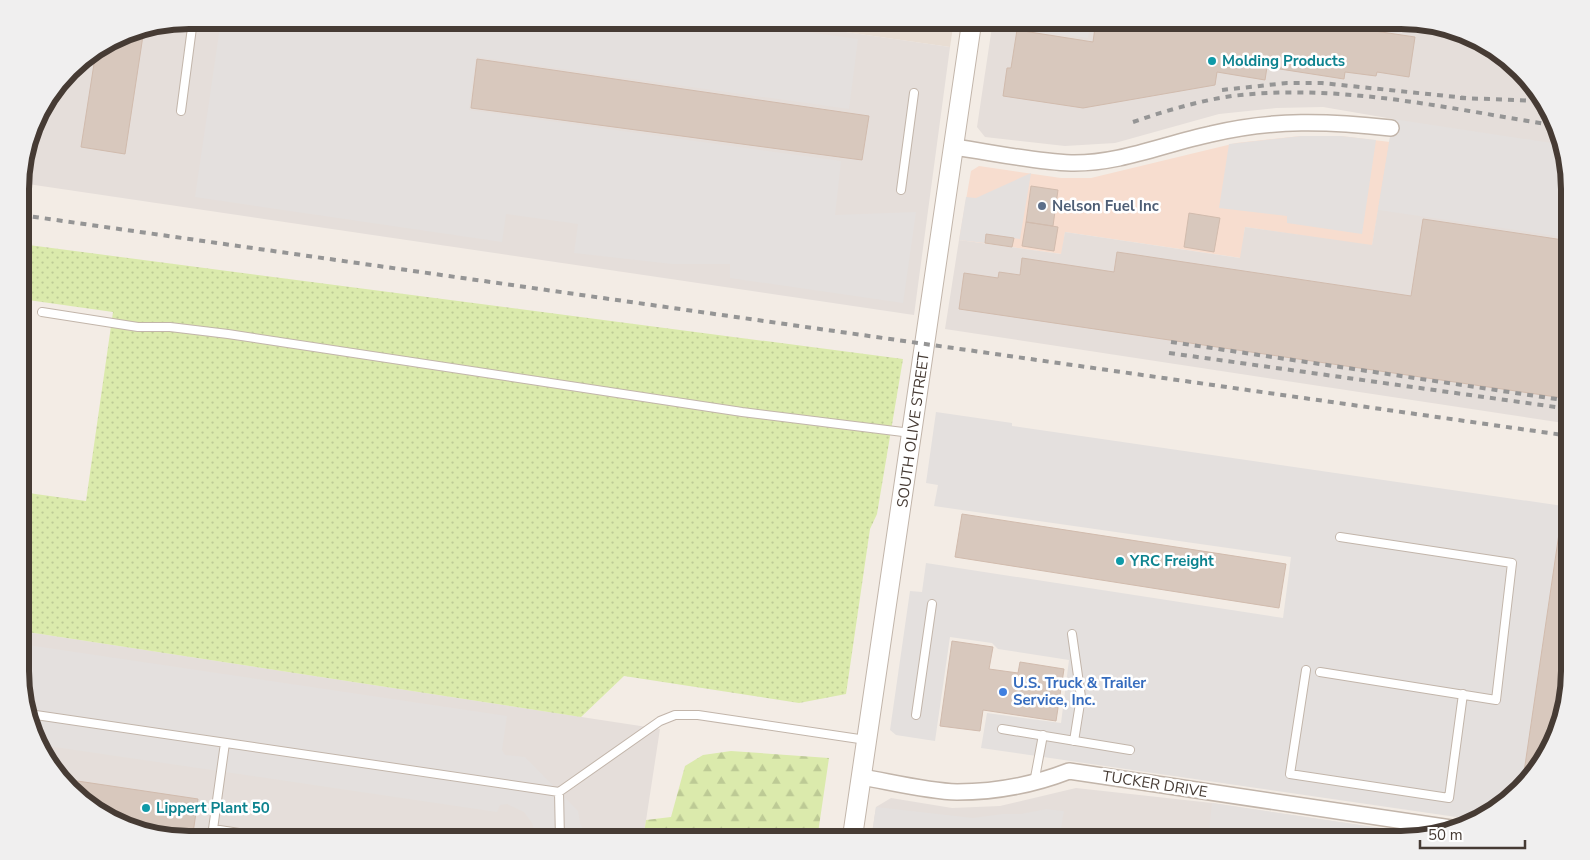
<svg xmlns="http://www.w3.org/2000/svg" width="1590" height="860" font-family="'Nunito Sans',sans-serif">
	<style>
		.residential { fill: #e8ddd3 }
		.commercial { fill: #f7ddcf }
		.industrial { fill: #e5deda }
		.grass { fill: url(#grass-dots) }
		.forest { fill: url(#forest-firs) }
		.parking { fill: #e4e0de }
		.building { fill: #d8c8bd; stroke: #d1bbad }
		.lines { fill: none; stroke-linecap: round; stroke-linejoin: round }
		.service-casing { stroke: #c2b5aa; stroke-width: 10 }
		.minor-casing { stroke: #c2b5aa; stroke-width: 18 }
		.tertiary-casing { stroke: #c2b5aa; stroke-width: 21 }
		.service { stroke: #fff; stroke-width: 8 }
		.minor { stroke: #fff; stroke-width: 15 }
		.tertiary { stroke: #fff; stroke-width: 19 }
		.rail { stroke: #959595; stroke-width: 4; stroke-dasharray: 6 6; stroke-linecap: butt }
		.culture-dot { fill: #0f9aa8; stroke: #fff; stroke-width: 2 }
		.service-dot { fill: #5c6f8a; stroke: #fff; stroke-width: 2 }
		.shop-dot { fill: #3f7fe0; stroke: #fff; stroke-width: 2 }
		.labels { text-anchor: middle; stroke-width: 5; stroke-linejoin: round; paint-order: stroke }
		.culture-label { font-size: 15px; font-weight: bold; fill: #0d838f; stroke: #fff; text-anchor: start }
		.service-label { font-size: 15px; font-weight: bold; fill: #4e5e75; stroke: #fff; text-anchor: start }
		.street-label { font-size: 15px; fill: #463b34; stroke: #fff }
		.shop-label { font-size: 15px; font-weight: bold; fill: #366cbe; stroke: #fff; text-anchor: start }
		.rim { fill: none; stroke: #463b34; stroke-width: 6 }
	</style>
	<defs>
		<pattern id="grass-dots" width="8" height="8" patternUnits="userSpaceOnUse" patternTransform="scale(1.25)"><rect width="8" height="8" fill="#dbeaac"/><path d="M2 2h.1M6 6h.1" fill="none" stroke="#bdca95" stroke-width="1.8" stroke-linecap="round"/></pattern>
		<pattern id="forest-firs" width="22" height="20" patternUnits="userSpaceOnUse" patternTransform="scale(1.25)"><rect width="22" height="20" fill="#dbeaac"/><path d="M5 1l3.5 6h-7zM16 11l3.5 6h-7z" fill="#bdca95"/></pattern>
	</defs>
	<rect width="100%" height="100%" fill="#f3ece5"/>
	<path class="residential" d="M762,20H954L950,47Z"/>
	<path class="commercial" d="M1301,136H1341L1390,142L1372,246L1245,227L1241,258L1065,232L1062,254L959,240L971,171L979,166L1061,178H1091L1236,143Z"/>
	<path class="industrial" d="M189,20H762L950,47L914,315L21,183V167L38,114L77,62L125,33Z
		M993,20H1401L1485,43L1542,95L1570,178V424L945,329L959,240L1061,254L1065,232L1240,258L1245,227L1372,245L1393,119L1323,107L1276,108L1219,114L1115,143L1065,146L985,137L977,127Z
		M21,631L660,729L643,840H189L105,817L48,765L21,693Z
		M1076,788L1212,803L1427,835L1412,840H871L876,807L891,798L952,808L1000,806Z"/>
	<path class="grass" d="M21,244L903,359L877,514L870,529L846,694L799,703L624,676L581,717L21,631V492L86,501L113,312L21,299Z"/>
	<path class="forest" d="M731,751L829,758L817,840H643L646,820L671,817L685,766L703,755Z"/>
	<path class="parking" d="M221,20H721L858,39L849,109L476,57L469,110L841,161L835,215L916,212L903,303L730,278V264H672L574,253L578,224L506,214L502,242L195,197Z
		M993,20H1091L1088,38L992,25Z
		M1393,119L1558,144L1570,178V238L1378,210Z
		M1301,136H1341L1376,140L1362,234L1287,223V216L1219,208L1229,144Z
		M1031,173L1020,239L986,234L985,243L959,240L966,197L976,198Z
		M936,412L1012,423V426L1563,506L1523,779L1486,817L1477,820L981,748L987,713L1061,723L1069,660L998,649L992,643L950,637L935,741L896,735L890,730L910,591L922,592L926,563L1283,618L1291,557L934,506L938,485L926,483Z
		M21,644L507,716L502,750L505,755L525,757L578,811L580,823L588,840H537L532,823L524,812L507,804L500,805L497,812L41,745L21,693Z
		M1212,803L1427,835L1412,840H1208Z
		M876,807L973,818L1003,814H1021L1047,809L1064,811L1059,840H871Z"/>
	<path class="building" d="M844,20H861L860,31L843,28Z
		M864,20H875L873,31L862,29Z
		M1096,20H1301L1415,37L1409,77L1377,72L1376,76L1345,72L1344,79L1267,67L1265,80L1217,72L1215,85L1083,108L1003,96L1007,68H1011L1017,30L1093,42Z
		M144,29L125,154L81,147L96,51L125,33Z
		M477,59L869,116L862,160L471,108Z
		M1031,186L1058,190L1053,226L1026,222Z
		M1189,213L1220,218L1214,252L1184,247Z
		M1423,219L1570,241V399L959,309L964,273L998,278L999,272L1020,275L1022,258L1114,272L1117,252L1411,296Z
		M1026,222L1058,227L1054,251L1022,246Z
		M986,234L1014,238L1012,247L985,243Z
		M1562,513L1570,514V682L1547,755L1523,779Z
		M962,514L1286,564L1279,608L955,557Z
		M952,641L993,647L989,669L1018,673L1020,662L1064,669L1056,721L983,710L980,731L940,726Z
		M64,779L198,799L192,840L105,817Z"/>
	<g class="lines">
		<g class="service-casing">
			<path id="service" d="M181,111L193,20
				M901,190L914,93
				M42,312L138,327H170L228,334L742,412L911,433
				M1072,634L1081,697L1074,741
				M1306,670L1290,774L1449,798L1463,694
				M1320,672L1496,700L1512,563L1340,537
				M29,714L559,792L660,721L675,715H698L866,740
				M916,715L932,604
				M1002,729L1130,750
				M225,743L213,829L286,840
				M1034,783L1043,735
				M559,792L560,840"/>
		</g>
		<g class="minor-casing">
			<path id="minor" d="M954,147C990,152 1035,162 1071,163C1119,164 1164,144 1211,134C1274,119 1328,121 1391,128
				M862,777C891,782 927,791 957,792C996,792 1033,785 1069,771L1451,828"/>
		</g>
		<g class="tertiary-casing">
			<path id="tertiary" d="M852,840L972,20"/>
		</g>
		<use href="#service" class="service"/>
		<use href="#minor" class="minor"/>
		<use href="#tertiary" class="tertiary"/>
		<path class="rail" d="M1222,90L1287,83H1322L1466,98
			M1460,98L1543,101
			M1539,112L1548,114
			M1133,122C1165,111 1198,101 1232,96C1339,83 1446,108 1552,125
			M21,215L1570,436
			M1171,342L1570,401
			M1169,353L1570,409"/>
	</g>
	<g class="culture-dot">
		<circle cx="1212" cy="61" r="5"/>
		<circle cx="1120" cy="561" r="5"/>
		<circle cx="146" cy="808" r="5"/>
	</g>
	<circle class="service-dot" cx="1042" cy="206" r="5"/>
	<circle class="shop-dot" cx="1003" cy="692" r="5"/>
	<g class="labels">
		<g class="culture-label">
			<text x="1222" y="66">Molding Products</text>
			<text x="1130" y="566">YRC Freight</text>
			<text x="156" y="813">Lippert Plant 50</text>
		</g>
		<g class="service-label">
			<text x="1052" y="211">Nelson Fuel Inc</text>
		</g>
		<g class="street-label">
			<text transform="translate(913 430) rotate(-82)" y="5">SOUTH OLIVE STREET</text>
			<text transform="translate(1155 784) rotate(9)" y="5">TUCKER DRIVE</text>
		</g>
		<g class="shop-label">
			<text x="1013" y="688">U.S. Truck &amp; Trailer<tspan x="1013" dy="17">Service, Inc.</tspan></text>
		</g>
	</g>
	<path d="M0 0H1590V860H0ZM189 29H1401A160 160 0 0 1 1561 189V671A160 160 0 0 1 1401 831H189A160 160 0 0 1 29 671V189A160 160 0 0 1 189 29Z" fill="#f0efef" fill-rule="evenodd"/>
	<path class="rim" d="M189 29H1401A160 160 0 0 1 1561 189V671A160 160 0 0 1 1401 831H189A160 160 0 0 1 29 671V189A160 160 0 0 1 189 29Z"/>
	<path d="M1420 840v8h105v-8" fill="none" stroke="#463b34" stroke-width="2.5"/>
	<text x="1428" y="840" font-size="15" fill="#463b34" stroke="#ffffff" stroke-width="4" paint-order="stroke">50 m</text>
</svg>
